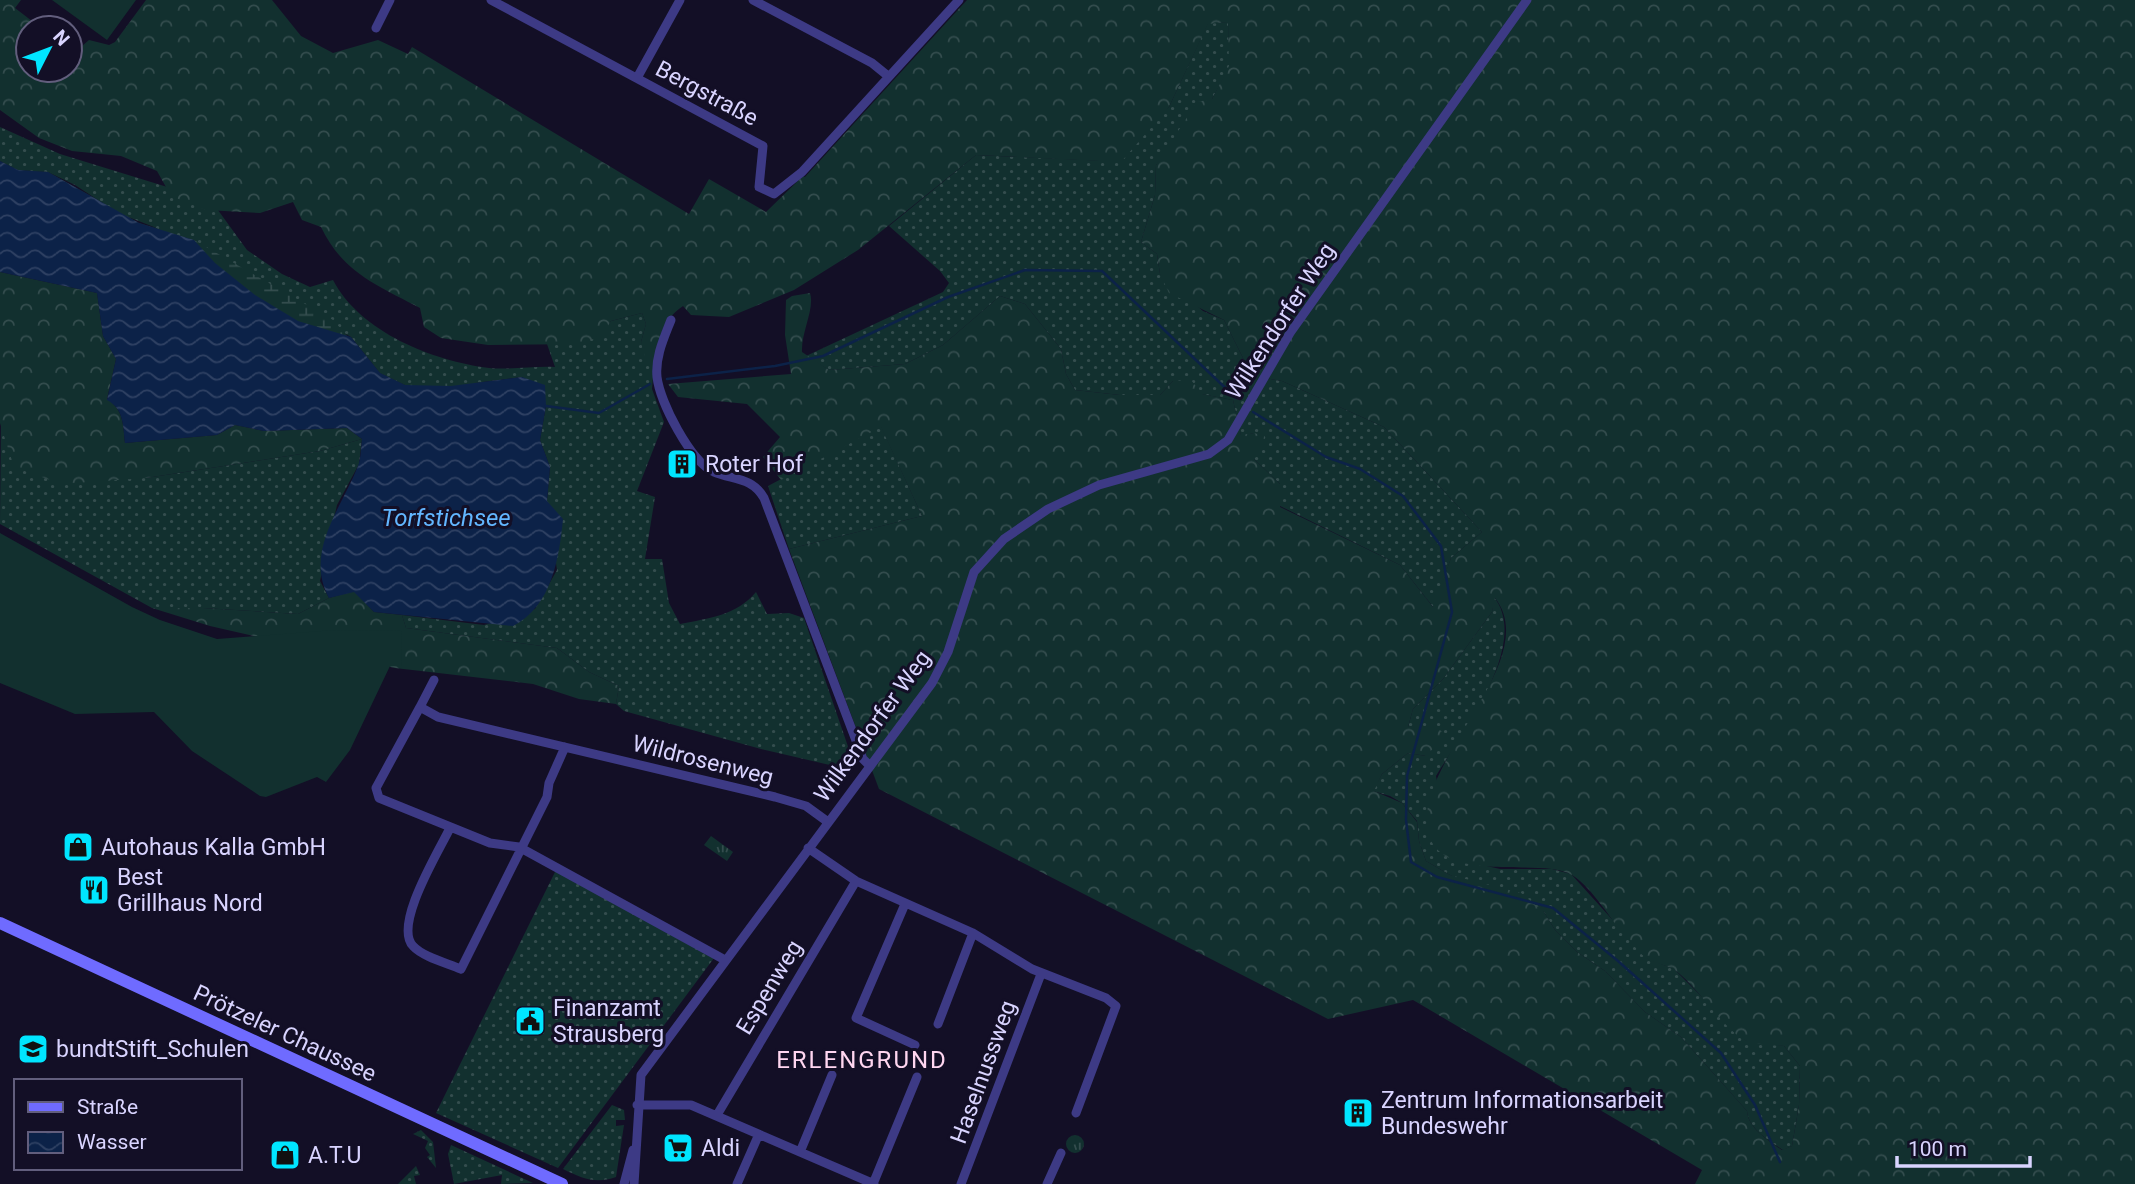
<svg xmlns="http://www.w3.org/2000/svg" width="2135" height="1184" font-family="Roboto,sans-serif">
	<style>
		.grass { fill: url(#grass-dots) }
		.forest { fill: url(#forest-crowns); fill-rule: evenodd }
		.wetland { fill: url(#wetland-marsh) }
		.park { fill: url(#park-tufts) }
		.garden { fill: #12302f }
		.water { fill: url(#water-waves) }
		.lines { fill: none; stroke-linecap: round; stroke-linejoin: round }
		.stream { stroke: #0c2248; stroke-width: 2.5 }
		.street { stroke: #3d3a85; stroke-width: 9 }
		.secondary { stroke: #6f6bff; stroke-width: 12 }
		.labels { text-anchor: middle; stroke-width: 6; stroke-linejoin: round; paint-order: stroke }
		.street-label { font-size: 23px; fill: #d9d4ff; stroke: #130f26 }
		.poi-label { font-size: 23px; fill: #d9d4ff; stroke: #130f26; text-anchor: start }
		.water-label { font-size: 24px; font-style: italic; fill: #62b6ff; stroke: #130f26 }
		.neighbourhood-label { font-size: 24px; letter-spacing: 2px; fill: #ffd6f0; stroke: #130f26 }
	</style>
	<defs>
		<pattern id="grass-dots" width="8" height="8" patternUnits="userSpaceOnUse" patternTransform="scale(1.75)"><rect width="8" height="8" fill="#12302f"/><path d="M2 2h.1M6 6h.1" fill="none" stroke="#344d4e" stroke-width="1.8" stroke-linecap="round"/></pattern>
		<pattern id="forest-crowns" width="20" height="18" patternUnits="userSpaceOnUse" patternTransform="scale(1.75)"><rect width="20" height="18" fill="#12302f"/><path d="M2 6a3 3 0 1 1 6 0M12 15a3 3 0 1 1 6 0" fill="none" stroke="#344d4e"/></pattern>
		<pattern id="wetland-marsh" width="20" height="14" patternUnits="userSpaceOnUse" patternTransform="scale(1.75)"><rect width="20" height="14" fill="#12302f"/><path d="M1 5h8M5 5V1M11 12h8M15 12V8" fill="none" stroke="#344d4e"/></pattern>
		<pattern id="park-tufts" width="24" height="20" patternUnits="userSpaceOnUse" patternTransform="scale(1.75)"><rect width="24" height="20" fill="#12302f"/><path d="M3 7l-1-3M5 7V3M7 7l1-3M15 17l-1-3M17 17v-4M19 17l1-3" fill="none" stroke="#344d4e"/></pattern>
		<pattern id="water-waves" width="16" height="10" patternUnits="userSpaceOnUse" patternTransform="scale(1.75)"><rect width="16" height="10" fill="#0c2248"/><path d="M0 5q4-4 8 0t8 0" fill="none" stroke="#2f4163"/></pattern>
	</defs>
	<rect width="100%" height="100%" fill="#130f26"/>
	<path class="grass" d="M1228,22L1230,66L1212,99L1156,165L1155,195L1141,242L1157,254L1160,274L1203,311L1224,320L1252,376L1282,381L1384,427L1482,532L1451,558L1434,608L1400,565L1280,506V484L1254,459V433L1241,436L1233,400L1201,394L1173,381L1160,395H1120L1075,390L1066,374L1061,349L1025,304L1000,296L943,345L905,364L829,370L806,356L943,292L949,283L940,271L889,226L976,155L1107,161L1169,107L1208,23Z
		M0,127L60,154L177,190L215,206L247,250L282,274L310,287L333,280C360,332 433,361 489,368C507,370 534,366 555,367L547,344C574,344 594,346 611,321L642,313L646,324L641,342L654,366L652,389L664,422L637,491L655,497L645,559H662L669,603L680,624C709,618 736,616 756,592L767,614L789,613L804,618L855,767L847,769L761,749L624,711L616,704L619,686L589,672L557,648L406,628L402,615L484,625L535,609L557,570L547,501L550,467L540,440L546,406L522,377L451,386L405,385L380,373L351,337L154,227L118,213L75,185L48,172L18,170L0,161Z
		M1,421L146,478L320,451L362,439L359,464L337,505L320,581L329,598L298,614L203,608H152L0,524Z
		M881,426L922,516L789,549L768,486Z
		M1494,597C1531,644 1461,734 1436,776L1451,858L1500,869H1552L1571,874L1648,959L1674,969L1745,1040L1784,1046L1800,1066L1799,1105L1792,1146L1783,1150C1769,1141 1748,1128 1747,1111L1681,1037L1645,1012L1605,971L1577,952L1555,930L1544,912L1450,875L1426,861L1419,841L1417,821L1402,803L1390,796L1373,791L1382,774L1408,753L1426,756L1408,727L1413,709L1443,679L1492,612Z
		M556,870L714,958L558,1168L436,1113Z
		M612,1105L624,1110L625,1120H616V1126L624,1125L616,1177C596,1184 583,1179 563,1169Z
		M421,1130L433,1142L436,1168L427,1157L430,1155L425,1148L428,1141L413,1134Z
		M451,1145L533,1183L501,1184L502,1175L454,1184L448,1154Z
		M416,1166L420,1175L414,1176L416,1184H398Z"/>
	<path class="forest" d="M0,0H21L15,8L41,28H28V70H70V50L74,53L89,40L109,45L115,42L146,0H272L301,36L333,53L378,40L408,54L412,47L689,214L709,179L766,212L803,176L805,177L967,0H2135V1184H1695L1702,1170L1413,1000L1328,1019L879,789L789,549L922,516L881,427L781,480L763,457L780,437L747,404L678,397L668,384L791,374L785,335L786,300L792,296L810,293C815,309 801,332 802,352L829,370L905,364L943,345L1000,296L1025,304L1061,349L1066,374L1075,390L1120,395H1160L1173,381L1191,380L1202,394L1233,400L1241,435L1254,433L1264,436L1263,447L1254,459L1280,484V507L1400,565L1433,607L1451,558L1482,532L1384,427L1282,381L1252,376L1224,320L1169,293L1160,274L1157,254L1141,242L1155,195L1156,165L1197,102L1212,99L1229,66L1228,22L1208,24L1169,107L1121,162L976,155L858,250L794,290L729,317L691,315L683,306C660,322 659,340 654,366L647,363L641,342L646,324L642,313L611,321L604,332L585,344L488,345L441,338L424,327L420,308C377,285 343,273 321,227L302,220L293,202L260,213L206,210L171,196L157,171L121,156L72,151L39,138L0,110ZM1495,598C1543,659 1419,758 1427,826C1434,889 1541,855 1572,875C1594,889 1610,920 1628,939C1635,946 1642,957 1651,961C1659,964 1669,966 1676,971C1697,986 1727,1034 1747,1041C1759,1045 1772,1045 1784,1046L1800,1066L1799,1105L1792,1146L1782,1150C1769,1141 1748,1128 1747,1111L1681,1037L1645,1012L1605,971L1577,952L1555,930L1544,912L1521,893L1450,875L1426,861L1419,841L1417,822L1402,803L1374,791L1382,774L1408,753L1426,756L1446,735C1437,724 1421,726 1408,727L1413,709L1443,679L1492,612Z
		M0,272L97,293L103,336L116,359L107,399C124,410 123,425 125,443L217,435L235,425L264,431L347,428L362,439L320,451L146,478L61,484L14,467L0,423Z
		M354,591L374,612L402,615L406,628L557,648L589,672L619,686L616,704L579,699L533,684L395,668L210,626L152,608H203L298,614L329,598Z"/>
	<path class="wetland" d="M0,161L18,170L48,172L139,223L194,240L333,320L380,373L405,385L493,382L451,414Z"/>
	<path class="park" d="M711,836L733,852L727,861L704,845Z
		M1066 1144a9 9 0 1 1 18 0a9 9 0 1 1-18 0Z"/>
	<path class="garden" d="M52,0H136L107,40Z
		M0,533L132,607L160,620L217,639L335,630L402,631L401,666H390L350,750L326,782L317,777L266,797L260,796L192,751L154,712L75,714L0,683Z"/>
	<path class="water" d="M0,161L18,170L48,172L139,223L194,240L215,263L255,295L298,321L351,337L380,373L405,385L451,386L522,377L545,385L546,406L540,440L550,467L547,501L563,519C559,558 552,606 513,626L374,612L354,592L329,598C304,552 341,509 358,466C361,458 361,448 362,439L347,428L264,431L235,425L217,435L125,443C123,425 124,409 107,400L116,359L103,336L97,293L0,272Z"/>
	<g class="lines">
		<path class="stream" d="M667,379L775,366L823,356L948,297L1025,270L1102,271L1236,398
			M546,406L599,413L650,384
			M1253,412L1326,457L1360,469L1403,496L1441,546L1452,612L1407,776L1406,820L1411,862L1437,877L1553,908L1618,961L1721,1053L1755,1105L1780,1162"/>
		<path class="street" d="M491,0L763,146L759,187L774,194L802,172L959,0
			M753,0L872,63L888,76
			M376,28L390,0
			M637,78L680,0
			M671,320C664,338 655,357 657,377C660,402 690,461 714,472C734,480 752,477 764,498L863,759L869,765
			M420,707L434,680
			M450,828C439,851 393,925 413,946C423,957 447,963 461,969L547,797L549,783L565,747
			M808,848L856,881L973,933L1032,969L1106,998L1116,1006L1076,1113
			M905,904L856,1018L915,1045
			M725,960L519,847L490,843L379,798L376,788L420,707L438,717L775,797L806,806L828,822
			M938,1024L973,933
			M637,1105H691L874,1184
			M717,1115L856,881
			M800,1152L832,1075
			M624,1184L633,1150
			M634,1184L641,1075L932,683L948,652L974,572L1004,539L1048,509L1099,485L1209,454L1228,440L1290,333L1527,0
			M737,1184L759,1134
			M873,1184L917,1077
			M961,1184L1041,974
			M1047,1184L1061,1153"/>
		<path class="secondary" d="M0,923L562,1184"/>
	</g>
	<defs>
		<g id="building-square" transform="scale(1.575)"><rect x="-9" y="-9" width="18" height="18" rx="4" fill="#00e5ff" stroke="#130f26"/><path d="M-4-6H4V6H1V3H-1V6H-4ZM-2.5-4.3h1.7v1.8h-1.7ZM.8-4.3h1.7v1.8H.8ZM-2.5-1h1.7V.8h-1.7ZM.8-1h1.7V.8H.8Z" fill="#111"/></g>
		<g id="shop-square" transform="scale(1.575)"><rect x="-9" y="-9" width="18" height="18" rx="4" fill="#00e5ff" stroke="#130f26"/><path d="M-5-2.5h2.3a2.7 3.5 0 0 1 5.4 0H5L5.5 6h-11ZM-1.5-2.5h3a1.5 2.3 0 0 0-3 0Z" fill="#111"/></g>
		<g id="restaurant-square" transform="scale(1.575)"><rect x="-9" y="-9" width="18" height="18" rx="4" fill="#00e5ff" stroke="#130f26"/><path d="M-5-6h1v4h1v-4h1v4h1v-4h1v5L-1.5 .5V6h-2V.5L-5-1ZM5-6V6H3V1.5H1.5Q1.5-4 5-6Z" fill="#111"/></g>
		<g id="civic-square" transform="scale(1.575)"><rect x="-9" y="-9" width="18" height="18" rx="4" fill="#00e5ff" stroke="#130f26"/><path d="M-.6-6.5H3V-4.5H.6V-3L4-1V1h2V6H-6V1h2V-1L-.6-3ZM-1.2 2.5V6h2.4V2.5Z" fill="#111"/></g>
		<g id="school-square" transform="scale(1.575)"><rect x="-9" y="-9" width="18" height="18" rx="4" fill="#00e5ff" stroke="#130f26"/><path d="M0-5L7-2L0 1L-7-2ZM-4 1L0 2.5L4 1V4Q0 6-4 4Z" fill="#111"/></g>
		<g id="supermarket-square" transform="scale(1.575)"><rect x="-9" y="-9" width="18" height="18" rx="4" fill="#00e5ff" stroke="#130f26"/><path d="M-6-5.5h2.5l.6 2H6L4.5 2H-2.5L-4.4-4H-6ZM-1.5 3.2a1.3 1.3 0 1 0 .1 0ZM3 3.2a1.3 1.3 0 1 0 .1 0Z" fill="#111"/></g>
	</defs>
	<g fill-rule="evenodd">
		<use href="#building-square" x="682" y="464"/>
		<use href="#shop-square" x="78" y="847"/>
		<use href="#restaurant-square" x="94" y="890"/>
		<use href="#civic-square" x="530" y="1021"/>
		<use href="#school-square" x="33" y="1049"/>
		<use href="#building-square" x="1358" y="1113"/>
		<use href="#supermarket-square" x="678" y="1148"/>
		<use href="#shop-square" x="285" y="1155"/>
	</g>
	<g class="labels">
		<g class="street-label">
			<text transform="translate(707 93) rotate(28)" y="8">Bergstraße</text>
			<text transform="translate(1280 321) rotate(-57)" y="8">Wilkendorfer Weg</text>
			<text transform="translate(872 726) rotate(-54)" y="8">Wilkendorfer Weg</text>
			<text transform="translate(703 760) rotate(14)" y="8">Wildrosenweg</text>
			<text transform="translate(769 987) rotate(-59)" y="8">Espenweg</text>
			<text transform="translate(285 1033) rotate(25)" y="8">Prötzeler Chaussee</text>
			<text transform="translate(983 1072) rotate(-70)" y="8">Haselnussweg</text>
		</g>
		<g class="poi-label">
			<text x="705" y="472">Roter Hof</text>
			<text x="101" y="855">Autohaus Kalla GmbH</text>
			<text x="117" y="885">Best<tspan x="117" dy="26">Grillhaus Nord</tspan></text>
			<text x="553" y="1016">Finanzamt<tspan x="553" dy="26">Strausberg</tspan></text>
			<text x="56" y="1057">bundtStift_Schulen</text>
			<text x="1381" y="1108">Zentrum Informationsarbeit<tspan x="1381" dy="26">Bundeswehr</tspan></text>
			<text x="701" y="1156">Aldi</text>
			<text x="308" y="1163">A.T.U</text>
		</g>
		<g class="water-label">
			<text x="446" y="526">Torfstichsee</text>
		</g>
		<g class="neighbourhood-label">
			<text x="862" y="1068">ERLENGRUND</text>
		</g>
	</g>
	<rect x="14" y="1079" width="228" height="91" fill="#130f26" stroke="#625e7d" stroke-width="2"/>
	<rect x="28" y="1102" width="35" height="10" fill="#6f6bff" stroke="#625e7d" stroke-width="2"/>
	<text x="77" y="1114" font-size="21" fill="#d9d4ff">Straße</text>
	<rect x="28" y="1132" width="35" height="21" fill="url(#water-waves)" stroke="#625e7d" stroke-width="2"/>
	<text x="77" y="1149" font-size="21" fill="#d9d4ff">Wasser</text>
	<g transform="translate(49 49) rotate(48)"><circle r="33" fill="#130f26" stroke="#625e7d" stroke-width="2"/>
	<path d="M0-5L12 26L0 18L-12 26Z" fill="#00e5ff"/>
	<text y="-10" font-size="19" font-weight="bold" text-anchor="middle" fill="#d9d4ff">N</text>
	</g>
	<path d="M1897 1156v10h133v-10" fill="none" stroke="#d9d4ff" stroke-width="3.5"/>
	<text x="1908" y="1156" font-size="21" fill="#d9d4ff" stroke="#130f26" stroke-width="5" paint-order="stroke">100 m</text>
</svg>
